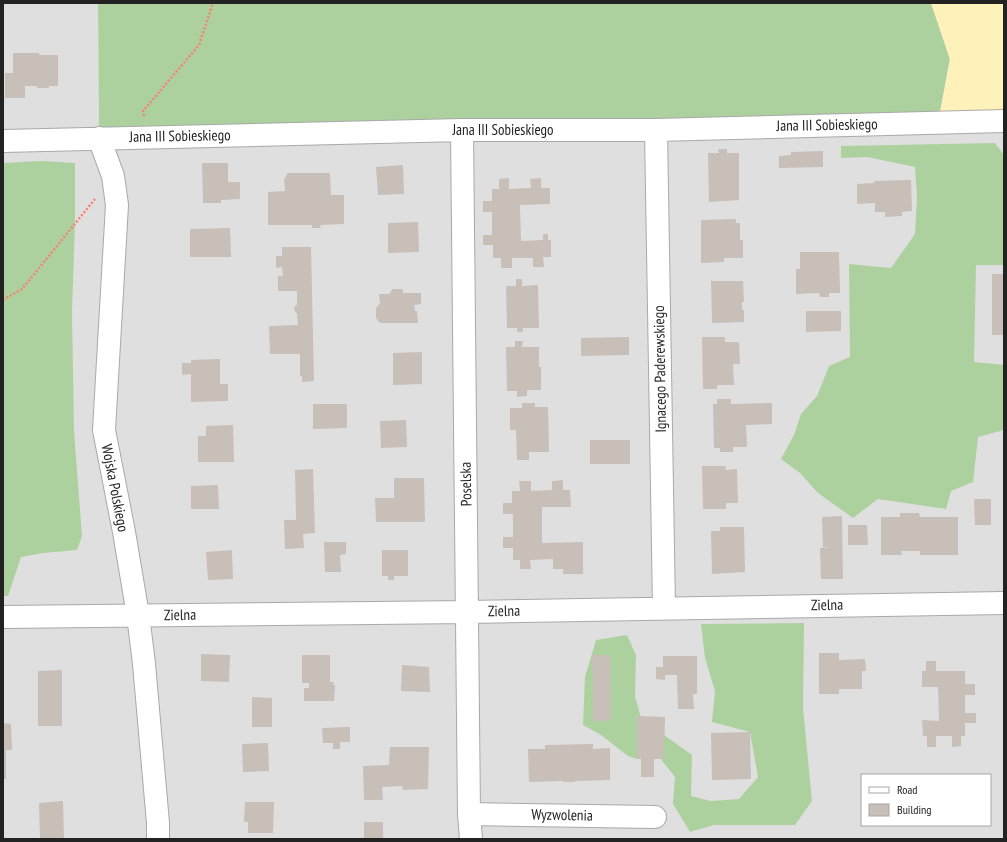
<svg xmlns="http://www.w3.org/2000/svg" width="1007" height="842" font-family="'PT Sans Narrow',sans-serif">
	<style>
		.residential { fill: #e0dfdf; fill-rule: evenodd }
		.forest { fill: #add19e }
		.sand { fill: #fff1ba }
		.building { fill: #c7bfb8 }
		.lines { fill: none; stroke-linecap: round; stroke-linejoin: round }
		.minor-casing { stroke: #a9a9a9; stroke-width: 24 }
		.path { stroke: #fa8072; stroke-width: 2.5; stroke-dasharray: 2 2; stroke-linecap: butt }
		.minor { stroke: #fff; stroke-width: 22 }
		.labels { text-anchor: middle; stroke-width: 3; stroke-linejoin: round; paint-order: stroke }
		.street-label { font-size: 15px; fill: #222; stroke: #fff }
	</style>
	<rect width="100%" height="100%" fill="#f2efe9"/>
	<path class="residential" d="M3,3H98L99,138L1004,121V839H3ZM862,775H990V825H862Z"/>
	<path class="forest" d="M98,3H931L950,59L938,123L99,138Z
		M995,143L1004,155V265H976L974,362L1004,365V430L978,437L973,482L951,491L946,509L878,499L853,518L818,493L800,473L781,459L794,435L801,414L817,396L829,366L850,357L849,264L891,268L915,234L917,197L915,167L867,157L841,158V146Z
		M42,161L75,163V222L72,312L74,431L82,536L77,550L43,553L21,557L8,596H3V163Z
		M804,623L803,708L812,801L795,825H714L690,832L673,804L675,777L660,758L637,759L628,756L601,735L583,725L585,677L596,640L627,635L636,655L635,696L643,725L664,735L692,755L691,796L711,801L739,799L758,777L750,732L712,722L715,691L705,658L701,624Z"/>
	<path class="sand" d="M931,3H1004V121L938,123L950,59Z"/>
	<path class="building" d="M13,53H39V55H58V86H49V88H37V86H25V98H5V73H13Z
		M718,149H727V153H739V200L709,202L708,153H719Z
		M823,151V167L779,168V156L791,155V152Z
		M202,163H228V182H240V199L221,200V203H203Z
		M403,165L404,194L378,195L376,167Z
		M288,173H330L331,195H344V224L320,225L321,228H312V225H268V192L285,191L284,179Z
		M509,178V189L531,188L530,179L541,178V188H550V204L520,205L521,241L543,240V234H548V240H551V257H543L544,267H533V258H512V268H501V258H493V245H483V235H492V212H483V201H492V189H499V179Z
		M911,180L912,211L902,212V216L885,217V212H875V203L857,204V184L874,183V181Z
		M736,219V223H740V240H743V258H724V262L701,263V220Z
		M418,222L419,252L388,253V223Z
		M230,228L231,257H190V229Z
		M282,247H311L314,381L302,382V376H300V354H270L269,326L298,325L297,314L295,311L294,307L297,305V291H278V276H283L282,267L276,268V256H282Z
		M800,252H839L840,293H829V297H820L819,293L796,294V269H800Z
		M992,274H1004V335H992Z
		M516,279H522V286L538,285L539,328H523V332H517V328H507L506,286H516Z
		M711,281H743L744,302H742V310H744V322L712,323Z
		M393,289H403V293H421V304L414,305L415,311H417L418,323H380L376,318V308L380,303L379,294H389Z
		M806,311H841V331L806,332Z
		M629,337V355L581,356V338Z
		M702,337H725V342H739L740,364H733L734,385H717V389H703Z
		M515,341H523L522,347H539V367H541V390H527V396L517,397V391H507L506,347H515Z
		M422,352V384L393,385V353Z
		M220,359V384H228V401L191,402V374L182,375V363H191V360Z
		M717,399H731V404L772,403V424L746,425L747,447H733V452H720V448H714L713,404H717Z
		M522,403H535V407H548L549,452H529V460H517L516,430H510V408H522Z
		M313,404H347V428L313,429Z
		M406,420L407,447L381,448L380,421Z
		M233,425L234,462H198V436H206V426Z
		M590,440H630V464H590Z
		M702,466H726L725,470L737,469L738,503H726V509H703Z
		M313,469L315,533L303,534L304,548L285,549L284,520H296L295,470Z
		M394,478H424L425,522H376L375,498H394Z
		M563,480V490H570L571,507H542V543L583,542V574H563V569H553V559L530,560L531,569H520V560H513V548H503V537H513V514H503V503H512V491H520L519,481H531V491L552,490V481Z
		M218,485L219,509H191V486Z
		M974,499H991V525H975Z
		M900,513H919L920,517H958V555H920V551H901L902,555H881V517H900Z
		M842,516L843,579H821L820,548L831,547H823L822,517Z
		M848,525H867L868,545H848Z
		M720,527H744L745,572L712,574L711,531H720Z
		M324,542H346V554L340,555L341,572H325Z
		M232,550L233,579L208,580L206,552Z
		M382,550H408V576H394V580H388V576H382Z
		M819,653H839V660L865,659L866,671H862V689H839V694H819Z
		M201,654L230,655L229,682L201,681Z
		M302,655H330V682H334L333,685H335L334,701H304V688H309V683H302Z
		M592,655H610L611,721H593Z
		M663,656H697V694H693L694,709H678L677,675H665V680L656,679V667H663Z
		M926,661H936V671H965V684H975V695H965V713H976V723H965V736H961V746L952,747V736H936V747H927V736H923L922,720L939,721L938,687H922V671H926Z
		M402,665L429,667L430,692L401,691Z
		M62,670V726H38V671Z
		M252,697L272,698V727H252Z
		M637,716L665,717L664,759H654V777H641V759H637Z
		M3,723L11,724L12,750H6V779H3Z
		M350,727V742H340V749H333V743H323L322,728Z
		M750,732L751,779L712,780L711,733Z
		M268,743L269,771L243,772L242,744Z
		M593,744V749L610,748V780L575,781V782H563V781L529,782L528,749H545V745Z
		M390,747H429L428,789L403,790L402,786L382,787L383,800H364L363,766L389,765Z
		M63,801L64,839H40L39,803Z
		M245,802H274L273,833H248V822H244Z
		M364,822H383V839H364Z"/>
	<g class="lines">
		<g class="minor-casing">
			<path id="minor" d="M462,130L469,814L471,839
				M656,130L664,608
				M99,138L113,176L117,205L104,430L124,532L138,615L144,664L158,823V839
				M3,141L462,130H656L1004,121
				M3,617L468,612L1004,603
				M469,814L655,817"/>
		</g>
		<path class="path" d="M144,116L143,111L199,45L213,3
			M3,300L22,289L95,199"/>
		<use href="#minor" class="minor"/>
	</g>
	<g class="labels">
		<g class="street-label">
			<text transform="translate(827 125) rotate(-1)" y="5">Jana III Sobieskiego</text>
			<text x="503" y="135">Jana III Sobieskiego</text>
			<text transform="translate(180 136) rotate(-1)" y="5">Jana III Sobieskiego</text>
			<text transform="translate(660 369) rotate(-91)" y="5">Ignacego Paderewskiego</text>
			<text transform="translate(466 484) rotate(-91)" y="5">Poselska</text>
			<text transform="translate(115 488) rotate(79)" y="5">Wojska Polskiego</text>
			<text transform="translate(827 605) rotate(-1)" y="5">Zielna</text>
			<text transform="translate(504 611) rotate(-1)" y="5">Zielna</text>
			<text transform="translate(180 615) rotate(-1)" y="5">Zielna</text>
			<text transform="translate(562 815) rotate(1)" y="5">Wyzwolenia</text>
		</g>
	</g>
	<rect width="1007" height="842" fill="none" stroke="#222222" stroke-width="8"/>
	<rect x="861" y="774" width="130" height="52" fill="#ffffff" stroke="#a7a7a7"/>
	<rect x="869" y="787" width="20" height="6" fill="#ffffff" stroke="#a7a7a7"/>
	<text x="897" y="794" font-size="12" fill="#222222">Road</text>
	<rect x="869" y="804" width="20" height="12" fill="#c7bfb8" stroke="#a7a7a7"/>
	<text x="897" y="814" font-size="12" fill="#222222">Building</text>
</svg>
